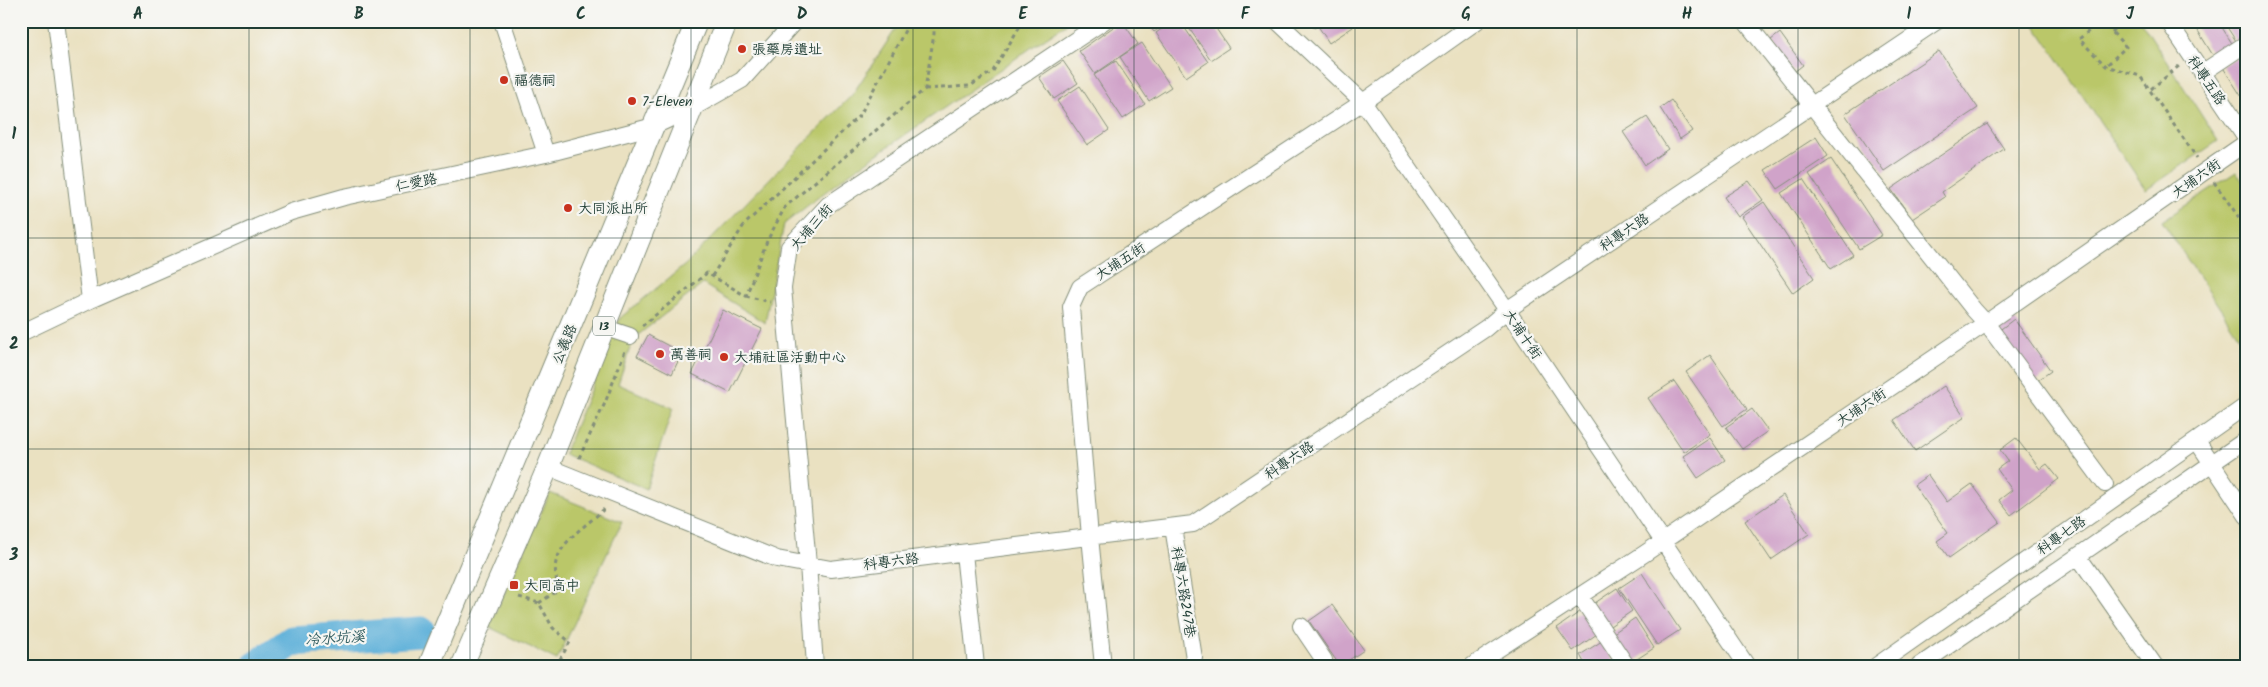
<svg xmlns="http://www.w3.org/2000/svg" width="2268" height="687" font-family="Kalam,'LXGW WenKai TC',sans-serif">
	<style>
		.green { fill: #bac769; stroke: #6c824e }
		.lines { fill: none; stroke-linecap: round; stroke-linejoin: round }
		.river { stroke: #5db0d9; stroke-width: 31 }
		.building { fill: #d0a3c9 }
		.minor-casing { stroke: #848f7a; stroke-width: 18 }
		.major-casing { stroke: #848f7a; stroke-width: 23 }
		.path { stroke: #848f7a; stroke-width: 3; stroke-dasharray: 4 4; stroke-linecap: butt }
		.minor { stroke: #fff; stroke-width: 16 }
		.major { stroke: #fff; stroke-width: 21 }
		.grid { fill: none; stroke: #1f3d34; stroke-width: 1; stroke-opacity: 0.55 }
		.poi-dot { fill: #c8321e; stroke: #f6f6f2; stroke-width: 2 }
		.labels { text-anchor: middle; stroke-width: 4.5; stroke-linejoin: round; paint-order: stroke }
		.shield { fill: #f6f6f2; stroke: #60746d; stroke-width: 1 }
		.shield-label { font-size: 12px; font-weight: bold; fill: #1f3d34 }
		.poi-label { font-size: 14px; fill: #1f3d34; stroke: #f6f6f2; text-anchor: start }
		.street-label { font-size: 14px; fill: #1f3d34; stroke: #f6f6f2 }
		.water-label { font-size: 15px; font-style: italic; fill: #2e5a5d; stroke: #f6f6f2 }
		.neatline { fill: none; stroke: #1f3d34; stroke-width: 2 }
		.grid-label { font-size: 16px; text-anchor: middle; font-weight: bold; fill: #1f3d34 }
	</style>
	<rect width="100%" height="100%" fill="#f6f6f2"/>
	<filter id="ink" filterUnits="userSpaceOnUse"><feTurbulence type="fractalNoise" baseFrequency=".02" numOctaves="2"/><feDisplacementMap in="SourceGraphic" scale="10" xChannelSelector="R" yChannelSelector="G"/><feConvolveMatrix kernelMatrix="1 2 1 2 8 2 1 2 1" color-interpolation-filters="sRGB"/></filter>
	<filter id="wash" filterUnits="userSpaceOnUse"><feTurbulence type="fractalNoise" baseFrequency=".0096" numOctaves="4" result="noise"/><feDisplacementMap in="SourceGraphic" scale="20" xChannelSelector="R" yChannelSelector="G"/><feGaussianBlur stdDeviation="1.12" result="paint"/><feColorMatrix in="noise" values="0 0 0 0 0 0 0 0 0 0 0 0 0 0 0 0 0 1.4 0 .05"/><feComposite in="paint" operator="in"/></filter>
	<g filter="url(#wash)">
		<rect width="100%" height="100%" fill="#eae1c1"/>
		<path class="green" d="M901,21H1070L847,175L784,224L765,323L703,284L633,339L618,384L673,408L646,489L564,454L620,318L685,265L852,95Z
			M2032,21H2141L2218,141L2146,190Z
			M2236,172L2247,187V349L2162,221Z
			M550,493L622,522L557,660L489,627Z"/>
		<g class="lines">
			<path class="river" d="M257,666L292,641L421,632"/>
		</g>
		<g id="blocks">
			<path class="building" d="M1122,21L1138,44L1095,74L1079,51Z
				M1146,21H1170L1154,32Z
				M1173,21H1180L1208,62L1186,77L1156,33Z
				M1184,21H1211L1229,48L1211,60Z
				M1310,21H1349L1353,27L1329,43L1318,26L1314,28Z
				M2192,21H2218L2233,45L2214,57Z
				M2223,21H2247V34L2236,41Z
				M1780,33L1803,65L1794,72L1771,40Z
				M1142,43L1171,87L1149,101L1120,57Z
				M1939,51L1978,108L1884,171L1845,114Z
				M2240,55L2247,64V105L2222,66Z
				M1063,61L1078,83L1054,99L1039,77Z
				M1116,61L1145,104L1123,119L1094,75Z
				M1080,86L1109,130L1087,145L1057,101Z
				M1671,100L1692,131L1680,139L1660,108Z
				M1647,117L1668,149L1645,165L1623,132Z
				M1987,124L2004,149L1942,192L1945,197L1912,219L1891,189Z
				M1816,137L1828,156L1778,189L1765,170Z
				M1831,159L1882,235L1859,249L1809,174Z
				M1803,179L1853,255L1831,269L1781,193Z
				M1749,181L1763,200L1738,217L1724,197Z
				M1764,202L1814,278L1793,293L1742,217Z
				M723,310L762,329L730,393L692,374Z
				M2014,319L2051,371L2034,383L1997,332Z
				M648,335L682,353L672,374L637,356Z
				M1710,355L1747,409L1723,426L1686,372Z
				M1674,381L1710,434L1684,452L1648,398Z
				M1944,386L1965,417L1915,451L1894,420Z
				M1752,409L1768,431L1742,449L1726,427Z
				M1710,438L1725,460L1698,478L1683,456Z
				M2016,438L2040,469L2047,464L2059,479L2011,515L1999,500L2012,490L1997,469L2008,461L2000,450Z
				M1928,475L1947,502L1972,484L2000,522L1949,558L1937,541L1948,533L1914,485Z
				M1783,495L1809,534L1771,560L1745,521Z
				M1642,573L1680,630L1657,645L1619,588Z
				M1617,588L1632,611L1607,628L1592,605Z
				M1332,605L1364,650L1340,666L1309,621Z
				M1581,611L1597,634L1573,651L1557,628Z
				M1635,618L1654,648L1631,663L1612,634Z
				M1602,641L1618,666H1586L1580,655Z"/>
		</g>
	</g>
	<g filter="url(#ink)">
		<use href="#blocks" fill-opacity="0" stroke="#848f7a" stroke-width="1"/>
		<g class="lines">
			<g class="minor-casing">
				<path id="minor" d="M56,21L90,300
					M502,21L546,154
					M1277,21L1363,102L1507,310L1747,666
					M1745,21L1974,310L1986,323L2105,484
					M2168,21L2247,139
					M2202,73L2247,43
					M603,327L630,336
					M21,333L90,300L291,212L344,197L546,154L654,126L691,109L742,80L795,21
					M2197,441L2247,516
					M548,467L777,559L831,569L1193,524L1486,328L1507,310L1937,21
					M1173,527L1194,658
					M964,553L976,666
					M2078,556L2155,666
					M1580,596L1626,665
					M1301,626L1324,660L1323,666
					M815,666L808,564L783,288L789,247L828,205L1104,21
					M1103,666L1090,537L1071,307L1080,287L1363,102L1477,21
					M1472,666L1644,554L1986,323L2247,142
					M1876,666L2247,405
					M1919,666L2247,439"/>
			</g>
			<g class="major-casing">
				<path id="major" d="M429,666L697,21
					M462,666L548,467L727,21"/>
			</g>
			<path class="path" d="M2101,21L2079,39L2106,66L2140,76L2197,158
				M2102,21L2126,47L2106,66
				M2112,32L2123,21
				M925,89L970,86L993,71L1023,21
				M2151,89L2179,66
				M2214,182L2247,229
				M712,276L744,225L860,115L910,21
				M746,296L770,302
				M642,326L707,273L746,296L767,241L785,207L925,89L934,34V21
				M579,458L605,403L625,351
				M519,597L539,603L553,628L570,642L556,666
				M539,603L558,590C557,582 554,569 556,562C563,538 588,525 604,509"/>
			<use href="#minor" class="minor"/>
			<use href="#major" class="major"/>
		</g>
	</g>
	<path class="grid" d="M249,21V666M470,21V666M691,21V666M913,21V666M1134,21V666M1355,21V666M1577,21V666M1798,21V666M2019,21V666M21,238H2247M21,449H2247"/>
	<g class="poi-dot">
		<circle cx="742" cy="49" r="5"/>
		<circle cx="504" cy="80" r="5"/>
		<circle cx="632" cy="101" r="5"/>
		<circle cx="568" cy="208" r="5"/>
		<circle cx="660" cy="354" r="5"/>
		<circle cx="724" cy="357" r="5"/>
		<rect x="509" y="580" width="10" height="10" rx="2.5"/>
	</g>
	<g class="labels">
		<rect class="shield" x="593" y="316.5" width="22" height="19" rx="4"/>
		<g class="shield-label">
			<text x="604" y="330">13</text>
		</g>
		<g class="poi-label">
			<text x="752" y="54">張藥房遺址</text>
			<text x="514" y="85">福德祠</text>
			<text x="642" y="106">7-Eleven</text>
			<text x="578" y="213">大同派出所</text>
			<text x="670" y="359">萬善祠</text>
			<text x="734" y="362">大埔社區活動中心</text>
			<text x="524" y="590">大同高中</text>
		</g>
		<g class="street-label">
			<text transform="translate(2207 80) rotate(56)" y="5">科專五路</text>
			<text transform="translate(2196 178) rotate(-35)" y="5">大埔六街</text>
			<text transform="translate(416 182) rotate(-12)" y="5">仁愛路</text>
			<text transform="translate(811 227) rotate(-49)" y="5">大埔三街</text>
			<text transform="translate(1624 232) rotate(-34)" y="5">科專六路</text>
			<text transform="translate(1120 261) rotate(-33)" y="5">大埔五街</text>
			<text transform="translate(1523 334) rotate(56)" y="5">大埔十街</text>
			<text transform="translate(564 344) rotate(-67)" y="5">公義路</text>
			<text transform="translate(1861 407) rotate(-34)" y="5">大埔六街</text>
			<text transform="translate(1289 460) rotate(-34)" y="5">科專六路</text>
			<text transform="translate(2061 535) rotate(-35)" y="5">科專七路</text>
			<text transform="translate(891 561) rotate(-7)" y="5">科專六路</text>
			<text transform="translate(1184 592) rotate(81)" y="5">科專六路247巷</text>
		</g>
		<g class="water-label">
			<text transform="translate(335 638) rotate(-4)" y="5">冷水坑溪</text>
		</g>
	</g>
	<rect width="2268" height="687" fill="none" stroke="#f6f6f2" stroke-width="55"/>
	<rect x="28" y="28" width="2212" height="632" class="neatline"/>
	<g class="grid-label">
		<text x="138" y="19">A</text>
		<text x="359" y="19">B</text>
		<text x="581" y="19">C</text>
		<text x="802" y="19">D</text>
		<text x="1023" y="19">E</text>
		<text x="1245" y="19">F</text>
		<text x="1466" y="19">G</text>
		<text x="1687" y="19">H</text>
		<text x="1909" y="19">I</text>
		<text x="2130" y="19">J</text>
		<text x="14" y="139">1</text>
		<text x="14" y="349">2</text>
		<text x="14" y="560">3</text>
	</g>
</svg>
